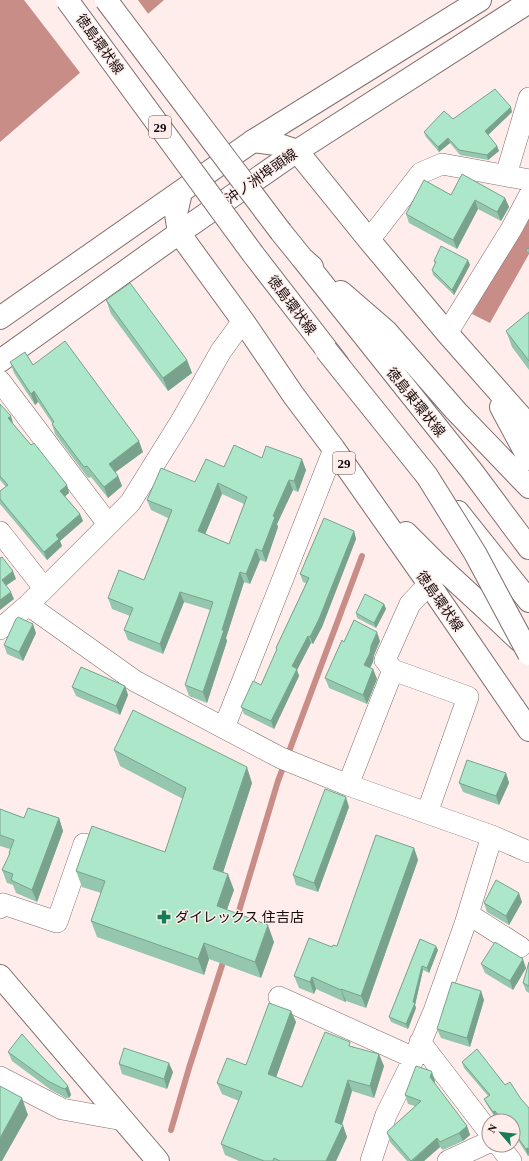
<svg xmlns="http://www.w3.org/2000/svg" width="529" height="1161" font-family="'Times New Roman','Noto Sans JP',serif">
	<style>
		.water { fill: #c78d86 }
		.pier { fill: #feedeb }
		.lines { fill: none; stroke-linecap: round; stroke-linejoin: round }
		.stream { stroke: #c78d86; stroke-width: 6 }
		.street-casing { stroke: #816f6d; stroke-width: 22 }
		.secondary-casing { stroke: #816f6d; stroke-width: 24 }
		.primary-casing { stroke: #816f6d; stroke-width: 24 }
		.street { stroke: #fff; stroke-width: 21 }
		.secondary { stroke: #fff; stroke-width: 22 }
		.primary { stroke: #fff; stroke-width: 22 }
		.primary-bridge-casing { stroke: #816f6d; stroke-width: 24; stroke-linecap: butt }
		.primary-bridge { stroke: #fff; stroke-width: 22 }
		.wall { fill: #95c7ae; fill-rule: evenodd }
		.shaded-wall { fill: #79a28d }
		.building { fill: #ade7ca; stroke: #79a28d; fill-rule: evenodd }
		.labels { text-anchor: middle; stroke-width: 3; stroke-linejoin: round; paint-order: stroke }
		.shield { fill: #feedeb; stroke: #584e4d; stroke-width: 1 }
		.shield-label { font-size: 13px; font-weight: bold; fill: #110a09 }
		.street-label { font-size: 14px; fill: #110a09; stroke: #feedeb }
		.poi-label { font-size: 14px; fill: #110a09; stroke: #feedeb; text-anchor: start }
	</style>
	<rect width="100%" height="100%" fill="#feedeb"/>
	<path class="water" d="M0,0H164L0,142Z
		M527,217L529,218V254L490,323L472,314Z"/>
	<path class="pier" d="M24,0H138L149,15L81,74Z"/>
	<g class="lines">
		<path class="stream" d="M236,921L278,781L362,556
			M171,1130L189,1068L225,956"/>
		<g class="street-casing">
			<path id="street" d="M506,175L529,98
				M369,240L421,173L442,164L529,180
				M447,333L512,228L529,196
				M0,381L108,524
				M0,532L44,588
				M28,605L135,681L281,758L348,785L492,836L529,852
				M0,629L28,605L130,503L183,418L221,351L243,321
				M224,728L334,449
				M348,785L393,670
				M427,813L468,697L393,670L385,660L410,604L429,584
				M0,908L3,904L57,922L84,844
				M468,914L520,947
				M279,997L414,1058L386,1115L371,1161
				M420,1042L489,1132
				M414,1058L434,1011L465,924L492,836
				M0,1077L62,1109L123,1120
				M499,1145L511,1161
				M448,1161L489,1142"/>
		</g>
		<g class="secondary-casing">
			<path id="secondary" d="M0,318L253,141L480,0
				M0,361L179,233L297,151L529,2
				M0,976L158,1161"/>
		</g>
		<g class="primary-casing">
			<path id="primary" d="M253,141L276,144L297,151L369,240L447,333L529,426
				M181,192L176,214L179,233L243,321L294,396L334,449L429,584L529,730
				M281,232L302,258L312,267
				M253,254L338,364
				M302,258L471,470L529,548
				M341,292L386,331L456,411L529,487
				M501,407L529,459
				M458,512L529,601
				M406,533L435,562L486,609L519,640"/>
		</g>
		<use href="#street" class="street"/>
		<use href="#secondary" class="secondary"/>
		<use href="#primary" class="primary"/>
		<g class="primary-bridge-casing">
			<path id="primary-bridge" d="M67,0L253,254
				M106,0L281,232
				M326,350L427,476L475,553L529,654"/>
		</g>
		<use href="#primary-bridge" class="primary-bridge"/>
	</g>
	<path class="wall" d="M512,112L488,135L497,146L499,151L488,160L460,155L450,143L439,152L426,137L424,132L453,119Z
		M451,195L505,198L509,207L501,221L478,209L457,249L409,223L406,214Z
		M434,261L470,265L454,295L433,275L432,270L435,264Z
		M106,300L187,360L192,373L168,391L111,314Z
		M529,312V370L512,347L506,331Z
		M10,362L33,365L143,452L115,472L118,476L122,486L108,498L91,477L88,478L55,434L52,424V423L38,402L35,405L14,373Z
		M0,404L13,424L31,445L67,485L69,493L65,496L80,514L83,521L60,541L62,546L47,560L0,504V491L6,487L0,480Z
		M262,458L306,470L298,492L293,490L277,524L278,527L266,562L260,560L250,584L244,582L226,638L227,641L207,703L189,696L185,685L210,610L184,602L163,654L128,640L124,630L130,616L112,609L108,598L144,580L168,518L151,510L147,500L195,482L224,467ZM222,494L244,504L229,544L205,534Z
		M354,531L356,539L322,627L313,644L311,643L297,670L299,676L274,729L244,714L241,707L261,685L277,651L276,648L306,583L303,582L300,574Z
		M384,604L386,609L376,628L357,618L356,613Z
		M36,633L23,661L7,654L4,645Z
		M380,641L374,655L373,662L370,668L373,669L377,679L367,704L329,688L325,678L344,642Z
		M125,686L128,695L120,715L76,696L72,687Z
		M114,750L252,783L223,872L234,890L227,910L274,942L261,978L209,959L204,975L97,937L91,921L101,893L82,887L76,871L165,852L183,799L120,766Z
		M506,773L509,783L499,805L463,792L459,783Z
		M349,807L318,892L296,885L293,875Z
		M0,809L24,818H59L63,831L37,902L16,893L13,885L7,883L2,870L10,855L9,853L10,849L0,846Z
		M414,848L418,860L366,1008L346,1001L345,1002L316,989L314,994L299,988L294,976L332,947L337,946Z
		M522,902L509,925L487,912L484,903Z
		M420,939L438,950L429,973L423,970L415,1005L416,1008L408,1029L391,1022L389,1017Z
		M529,962V993L526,991L523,983Z
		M481,964L526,968L513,990L485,973Z
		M481,991L484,1000L470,1047L441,1038L437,1029Z
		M291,1011L296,1022L276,1077L302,1087L352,1046L384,1066L374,1098L352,1091L342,1125L347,1137L336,1161H239L225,1155L221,1144L239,1101L222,1094L217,1083L246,1065Z
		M8,1052L68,1086L71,1095L69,1098H66L51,1090L12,1061Z
		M462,1062L505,1085L521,1099L529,1108V1156H528L519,1142L513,1135V1121H500L497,1118L496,1119L487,1105L484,1099L488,1096L464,1068Z
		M119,1064L173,1072L167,1089L122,1074Z
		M435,1081L434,1083L467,1126L470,1135L463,1141L443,1150L440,1147L424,1161H407L390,1142L387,1133L415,1106L408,1104L405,1095Z"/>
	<path class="shaded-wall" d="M511,107L512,112L487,136L485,131Z
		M448,138L450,143L439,152L438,147Z
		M497,146L499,151L488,160L487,155Z
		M505,198L509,207L501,221L497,212Z
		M475,200L478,209L457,249L453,240Z
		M468,260L470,265L454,295L452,290Z
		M187,360L192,373L168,391L163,378Z
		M34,391L38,402L35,405L31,394Z
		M11,416L13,423L11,425L8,418Z
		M139,441L143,452L113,474L109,464Z
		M302,459L306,470L298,492L294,481Z
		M118,476L122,486L108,498L104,487Z
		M289,480L293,490L277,524L278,527L266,562L262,551L273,516Z
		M218,483L222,494L202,542L198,531Z
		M67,485L69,493L63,498L60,491Z
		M80,514L83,521L60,541L62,546L47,560L44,552L56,535Z
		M354,531L356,539L322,627L313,644L310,637Z
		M256,549L260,560L250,584L246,574Z
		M13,571L16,579L4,587L2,580Z
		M240,572L244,582L226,638L227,641L207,703L203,692L222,630Z
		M11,592L14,599L0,610V600Z
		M180,592L184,602L163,654L160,644Z
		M384,604L386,609L376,628L374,623Z
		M33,624L36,633L23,661L19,652Z
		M377,632L380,641L374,655L373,662L367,674L364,665L371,646Z
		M308,636L311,643L297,670L299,676L274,729L271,721L292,666Z
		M373,669L377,679L367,704L363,695Z
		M125,686L128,695L120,715L116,706Z
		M247,767L252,783L219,885L213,869Z
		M506,773L509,783L499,805L496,796Z
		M346,797L349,807L318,892L314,883Z
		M59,818L63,831L37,902L32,890Z
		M414,848L418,860L366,1008L361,996Z
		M228,874L234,890L222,922L217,906Z
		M519,893L522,902L509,925L506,916Z
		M268,925L274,942L261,978L255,962Z
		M204,943L209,959L204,975L198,959Z
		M436,946L438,950L429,973L427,968Z
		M523,959L526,968L513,990L510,981Z
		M422,966L423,970L415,1005L416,1008L408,1029L406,1024L413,1002Z
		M312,977L316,989L314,994L310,982Z
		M341,989L346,1001L345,1002L341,990Z
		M481,991L484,1000L470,1047L467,1038Z
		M291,1011L296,1022L273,1086L268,1074Z
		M379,1054L384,1066L374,1098L370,1086Z
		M169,1063L173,1072L167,1089L164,1079Z
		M432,1072L435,1081L433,1086L430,1077Z
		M348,1080L352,1091L340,1131L343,1125L347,1137L336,1161H326L335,1122Z
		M68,1086L71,1095L69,1098L65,1089Z
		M22,1098L28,1115L2,1161H0V1138Z
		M495,1111L497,1118L496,1119L493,1112Z
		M467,1126L470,1135L463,1141L459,1133Z
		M437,1138L440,1147L424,1161H412Z
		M528,1148L529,1152L528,1156L526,1149Z"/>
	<path class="building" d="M495,89L511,107L485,131L497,146L487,155L459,150L448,138L438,147L424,132L444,111L453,119Z
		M462,174L505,198L497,212L475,200L453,240L406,214L424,180L451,195Z
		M441,246L468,260L452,290L432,270L436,262L434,261Z
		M529,248V254L526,250Z
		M130,283L187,360L163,378L106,300Z
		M529,312V361L506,331Z
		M65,341L139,441L109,464L118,476L104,487L87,466L84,467L52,424L54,422L34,391L31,394L10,362L25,352L33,365Z
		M0,404L11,416L8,418L31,445L34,443L67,485L60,491L80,514L56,535L59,539L44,552L0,499V491L8,485L0,476Z
		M234,445L262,458L266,446L302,459L294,481L289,480L273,516L275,517L262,551L256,549L246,574L240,572L222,630H224L203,692L185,685L213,602L180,592L160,644L124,630L133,608L108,598L119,570L144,580L172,510L147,500L161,468L195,482L206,459L224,467ZM218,483L247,497L229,544L198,531Z
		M324,518L354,531L319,619L310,637L308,636L292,666L297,669L271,721L241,707L253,681L261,685L277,649L276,648L309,578L300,574Z
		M2,557L13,571L2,580L11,592L0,600V558Z
		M365,594L384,604L374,623L356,613Z
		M18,617L33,624L19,652L4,645L16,619Z
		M354,620L377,632L371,646L370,653L364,665L373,669L363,695L325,678L342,640L344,642Z
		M81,667L125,686L116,706L72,687Z
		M133,710L247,767L213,869L228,874L217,906L268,925L255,962L204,943L198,959L91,921L105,881L76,871L92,826L165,852L186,788L114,750Z
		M467,760L506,773L496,796L459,783Z
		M325,789L346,797L314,883L293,875Z
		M28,808L59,818L32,890L11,880L13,874L2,870L10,853H9L14,840L0,835V809L24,818Z
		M376,835L414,848L361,996L341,989V990L312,977L310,982L294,976L309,938L332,947L333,945L337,946Z
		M496,880L519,893L506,916L484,903Z
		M420,939L436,946L427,968L422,966L413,1002L415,1003L406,1024L389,1017Z
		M495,942L523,959L510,981L481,964Z
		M529,962V986L523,983Z
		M452,982L481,991L467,1038L437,1029Z
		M269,1003L291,1011L268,1074L302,1087L325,1032L350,1042L349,1046L379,1054L370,1086L348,1080L335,1122L343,1125L326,1161H280L274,1158L273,1161H264L221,1144L242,1092L217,1083L227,1058L246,1065Z
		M22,1034L68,1086L65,1089L62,1088L48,1081L8,1052Z
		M124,1048L169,1063L164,1079L119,1064Z
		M477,1049L505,1085L510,1082L521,1099L529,1108V1150L528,1148L526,1149L516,1135L513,1131V1121H504L495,1111L493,1112L484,1099L490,1095L462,1062Z
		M416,1066L431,1071L432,1072L430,1077L467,1126L459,1133L440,1142L437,1138L411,1161L387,1133L388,1131L421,1101L405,1095Z
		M0,1086L22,1098L0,1138Z"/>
	<defs>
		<g id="pharmacy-bare" transform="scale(1.08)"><path d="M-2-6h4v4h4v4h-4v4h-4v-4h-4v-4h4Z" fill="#147d57" stroke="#feedeb" stroke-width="2.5" paint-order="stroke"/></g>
	</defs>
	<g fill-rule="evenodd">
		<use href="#pharmacy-bare" x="164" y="917"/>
	</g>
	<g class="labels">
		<g class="shield">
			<rect x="149" y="116" width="22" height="22" rx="3"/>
			<rect x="333" y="452" width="22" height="22" rx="3"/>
		</g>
		<g class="shield-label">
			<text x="160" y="132">29</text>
			<text x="344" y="468">29</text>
		</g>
		<g class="street-label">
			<text transform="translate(100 44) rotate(54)" y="5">徳島環状線</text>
			<text transform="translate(261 176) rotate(-35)" y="5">沖ノ洲埠頭線</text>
			<text transform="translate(292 305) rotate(53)" y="5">徳島環状線</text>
			<text transform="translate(416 402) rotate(51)" y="5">徳島東環状線</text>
			<text transform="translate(440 601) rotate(55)" y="5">徳島環状線</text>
		</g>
		<g class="poi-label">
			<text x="175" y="922">ダイレックス 住吉店</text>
		</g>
	</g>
	<g transform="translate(501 1133) rotate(298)"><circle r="19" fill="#feedeb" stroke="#9f9291"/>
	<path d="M0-3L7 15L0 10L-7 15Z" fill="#147d57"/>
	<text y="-6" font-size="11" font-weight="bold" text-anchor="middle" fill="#110a09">N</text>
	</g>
</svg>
